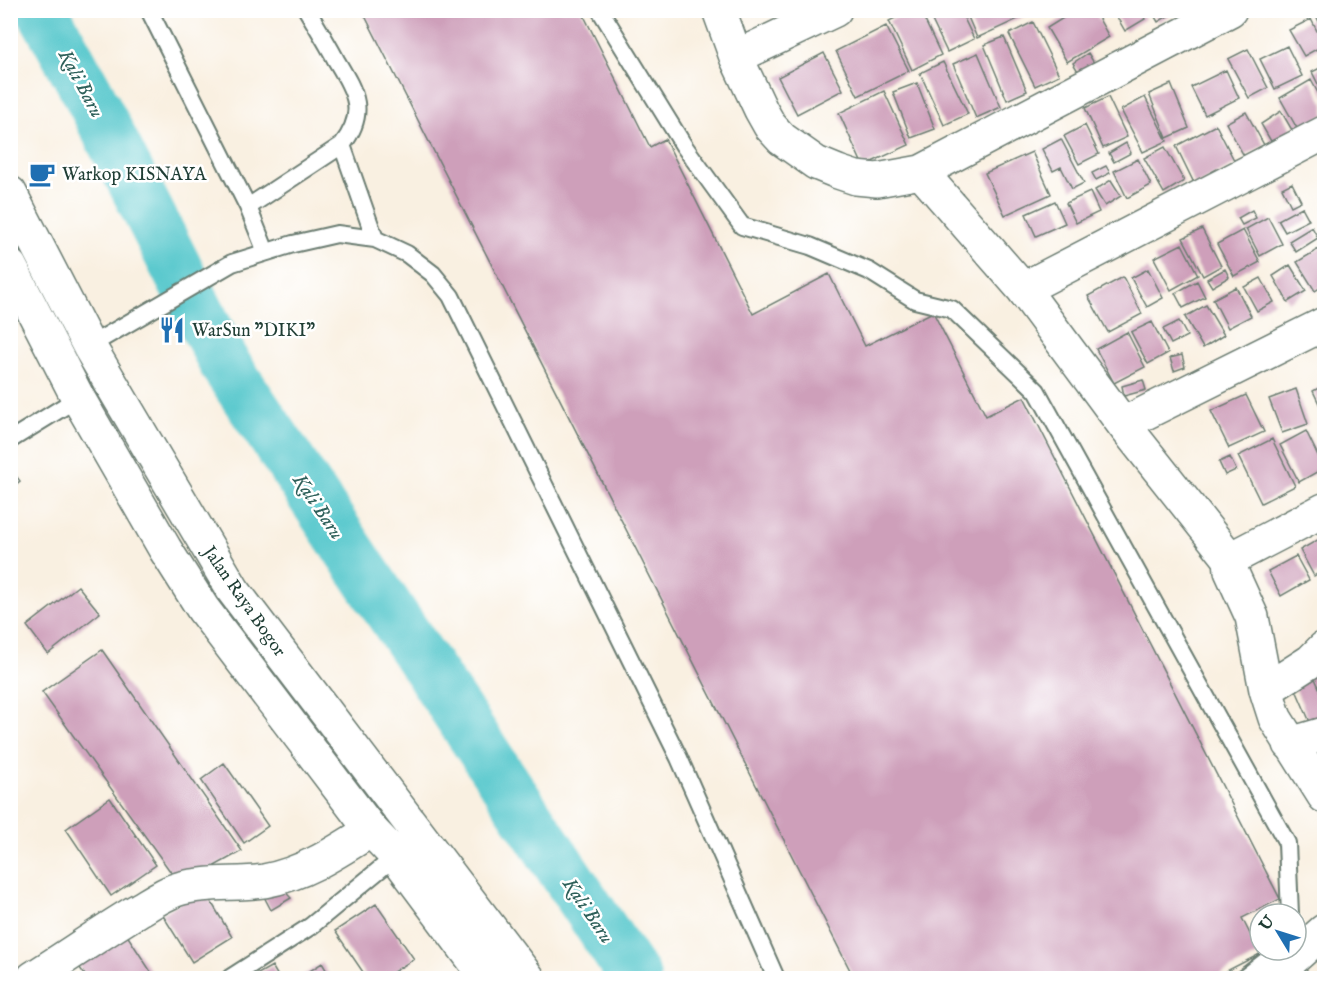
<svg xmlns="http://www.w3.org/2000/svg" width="1335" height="989" font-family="'IM FELL English',serif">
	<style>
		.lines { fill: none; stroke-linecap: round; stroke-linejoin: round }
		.river { stroke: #5bc9ce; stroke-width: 52 }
		.building { fill: #ce9fba }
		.service-casing { stroke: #6b7c71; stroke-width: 20 }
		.minor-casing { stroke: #6b7c71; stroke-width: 36 }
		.trunk-casing { stroke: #6b7c71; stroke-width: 36 }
		.service { stroke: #fff; stroke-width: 16 }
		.minor { stroke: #fff; stroke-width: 33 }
		.trunk { stroke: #fff; stroke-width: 33 }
		.labels { text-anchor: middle; stroke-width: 5; stroke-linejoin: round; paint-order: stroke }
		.poi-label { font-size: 18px; fill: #1f3d34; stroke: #fff; text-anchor: start }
		.street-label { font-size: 18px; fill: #1f3d34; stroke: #fff }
		.water-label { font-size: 20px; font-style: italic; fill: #2e605a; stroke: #fff }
	</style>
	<rect width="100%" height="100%" fill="#fff"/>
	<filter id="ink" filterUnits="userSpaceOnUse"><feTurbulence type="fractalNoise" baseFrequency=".0167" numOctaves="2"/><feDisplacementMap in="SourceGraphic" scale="12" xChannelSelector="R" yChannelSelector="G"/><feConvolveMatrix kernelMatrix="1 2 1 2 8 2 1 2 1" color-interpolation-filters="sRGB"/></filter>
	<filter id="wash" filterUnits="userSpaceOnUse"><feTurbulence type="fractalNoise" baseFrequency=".008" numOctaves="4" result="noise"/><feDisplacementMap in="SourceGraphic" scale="24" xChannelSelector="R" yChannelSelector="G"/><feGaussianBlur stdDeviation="1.35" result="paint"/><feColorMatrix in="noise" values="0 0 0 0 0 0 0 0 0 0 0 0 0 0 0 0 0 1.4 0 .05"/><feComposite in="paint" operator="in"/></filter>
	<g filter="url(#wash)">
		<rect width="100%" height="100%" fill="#f9f0e1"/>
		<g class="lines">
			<path class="river" d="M42,10L88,93L226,366L635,978"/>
		</g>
		<g id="blocks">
			<path class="building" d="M362,10H581L650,147L665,139L753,314L829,274L865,346L933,312L986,416L1024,397L1280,899L1242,918L1260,954L1213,978H854Z
				M911,10H920L941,55L912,70L889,21Z
				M927,10H960L974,39L947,52Z
				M965,10H1030L1031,13L977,38Z
				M1076,10H1094L1109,37L1067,62L1047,28Z
				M1113,10H1140L1145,19L1125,31Z
				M1151,10H1178L1158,22Z
				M1324,11V33L1316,15Z
				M1311,19L1324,45L1304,56L1289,30Z
				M1033,22L1059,75L1035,86L1009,34Z
				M886,26L909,71L858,96L836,51Z
				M1004,37L1027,91L1007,100L984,45Z
				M1287,46L1302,76L1275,89L1260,59Z
				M1248,49L1268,88L1249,98L1228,59Z
				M824,53L843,90L797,114L778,77Z
				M978,53L1001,107L976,118L953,64Z
				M1088,53L1094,63L1079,73L1073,63Z
				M943,62L968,114L944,125L920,73Z
				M1324,66V96L1312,72Z
				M1226,70L1239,98L1205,115L1191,87Z
				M1311,80L1324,104V115L1298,130L1280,98Z
				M917,83L935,129L911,138L893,92Z
				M1171,84L1189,128L1167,138L1149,94Z
				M884,91L909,145L863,166L839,113Z
				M1108,97L1127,137L1103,148L1085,108Z
				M1145,97L1167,141L1143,152L1121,110Z
				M1281,111L1299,142L1279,155L1261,124Z
				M1246,112L1264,145L1244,156L1226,123Z
				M1085,125L1099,154L1079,164L1064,136Z
				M1216,125L1236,164L1195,185L1176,146Z
				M1061,139L1084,183L1072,189L1061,167L1053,171L1042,149Z
				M1126,143L1131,153L1114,162L1109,153Z
				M1165,147L1184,181L1164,193L1144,158Z
				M1032,152L1051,194L1005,215L985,173Z
				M1138,159L1151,185L1127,198L1114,171Z
				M1106,166L1110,173L1096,180L1092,173Z
				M1111,180L1121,196L1105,206L1095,190Z
				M1292,183L1301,201L1291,206L1282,188Z
				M1090,192L1099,212L1076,223L1066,203Z
				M1055,201L1065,223L1036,236L1026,214Z
				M1302,207L1309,220L1285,232L1278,220Z
				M1252,210L1256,218L1242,225L1238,218Z
				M1268,217L1282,244L1260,256L1246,229Z
				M1312,227L1318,238L1296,252L1289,241Z
				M1202,229L1221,266L1203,276L1183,238Z
				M1243,230L1260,262L1234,276L1217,244Z
				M1182,244L1198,275L1171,290L1154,258Z
				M1322,247L1324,250V285L1315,291L1297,262Z
				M1290,265L1306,291L1288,302L1273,276Z
				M1148,269L1163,298L1147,307L1131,278Z
				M1225,269L1229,277L1212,287L1207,279Z
				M1123,277L1142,314L1108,332L1088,296Z
				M1261,278L1274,302L1257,311L1244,287Z
				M1197,281L1205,297L1183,308L1175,293Z
				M1236,287L1251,316L1228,328L1213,299Z
				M1206,305L1224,335L1203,348L1185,317Z
				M1179,321L1187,336L1171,344L1163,329Z
				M1152,322L1168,353L1148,364L1131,332Z
				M1127,332L1145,367L1114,383L1096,349Z
				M1182,355L1185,367L1174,371L1170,358Z
				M1143,380L1146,390L1124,396L1122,386Z
				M1324,385V414L1313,391Z
				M1296,389L1308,424L1282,433L1269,399Z
				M1246,395L1264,432L1229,448L1211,411Z
				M1306,431L1324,468L1299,482L1280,445Z
				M1272,439L1295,486L1261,503L1238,456Z
				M1230,457L1236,470L1225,475L1219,462Z
				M10,468L20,481L10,489Z
				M1321,538L1324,545V570L1314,576L1300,550Z
				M1296,556L1309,580L1281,596L1268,571Z
				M78,586L100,613L48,654L27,626Z
				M102,650L242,851L180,885L42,692Z
				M1313,674L1324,699V724L1313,729L1293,683Z
				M224,763L268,826L244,843L201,780Z
				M110,798L156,865L111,896L66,829Z
				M278,884L291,898L271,910L261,891Z
				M203,888L232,937L192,962L162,914Z
				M376,904L414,959L384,978H367L335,931Z
				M123,929L155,978H87L75,961Z
				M322,963L331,978H299Z
				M272,966L279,978H251Z"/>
		</g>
	</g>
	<g filter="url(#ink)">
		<use href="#blocks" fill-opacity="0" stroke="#6b7c71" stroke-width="1.5"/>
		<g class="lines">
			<g class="service-casing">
				<path id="service" d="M149,10L248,207L266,252
					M600,10L684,146L742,226L810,246L869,271L915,300L952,309L1037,391L1287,843L1290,914
					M342,145L375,239
					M248,207L342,145C368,112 355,92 336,60C327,43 317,27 307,10
					M89,346L232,263L293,244L337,234L375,239L407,254L433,274L451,296L679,758L776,978
					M10,440L78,398
					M230,978L311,926L396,856
					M1244,978L1276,953L1277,950"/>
			</g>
			<g class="minor-casing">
				<path id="minor" d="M719,10L736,57L761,110L770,126L782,139L816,163L838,172L856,178L877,180L921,172
					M1230,10L921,172L1023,289L1123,424L1324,324
					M736,57L835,10
					M1023,289L1324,133
					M1123,424L1230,559L1231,571L1252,617L1266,690L1275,718L1324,796
					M1230,559L1324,510
					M1266,690L1311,661L1324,648
					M1290,744L1324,734
					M33,978C68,956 102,932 137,911C151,903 166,892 182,888C209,881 237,885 264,881C304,874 338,851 371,830
					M1271,978L1324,931"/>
			</g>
			<g class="trunk-casing">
				<path id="trunk" d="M10,193L89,346L233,590L528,978
					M10,266L78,398L165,549L203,609L371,830L396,856L487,978"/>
			</g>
			<use href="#service" class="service"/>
			<use href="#minor" class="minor"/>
			<use href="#trunk" class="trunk"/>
		</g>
	</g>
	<defs>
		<g id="cafe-bare" transform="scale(2.07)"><path d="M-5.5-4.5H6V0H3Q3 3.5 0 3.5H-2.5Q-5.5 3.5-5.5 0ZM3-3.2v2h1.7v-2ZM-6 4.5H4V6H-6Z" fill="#1f6fb2" stroke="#fff" stroke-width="2.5" paint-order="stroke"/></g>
		<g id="restaurant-bare" transform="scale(2.07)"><path d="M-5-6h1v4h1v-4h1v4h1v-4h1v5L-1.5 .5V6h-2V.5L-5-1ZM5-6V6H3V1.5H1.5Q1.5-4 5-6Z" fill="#1f6fb2" stroke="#fff" stroke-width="2.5" paint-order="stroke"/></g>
	</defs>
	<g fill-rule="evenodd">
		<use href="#cafe-bare" x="42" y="174"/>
		<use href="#restaurant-bare" x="172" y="330"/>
	</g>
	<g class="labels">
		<g class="poi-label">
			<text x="62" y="180">Warkop KISNAYA</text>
			<text x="192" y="336">WarSun "DIKI"</text>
		</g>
		<g class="street-label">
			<text transform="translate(245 601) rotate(55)" y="6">Jalan Raya Bogor</text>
		</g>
		<g class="water-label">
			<text transform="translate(82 83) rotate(62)" y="7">Kali Baru</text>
			<text transform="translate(319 506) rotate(56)" y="7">Kali Baru</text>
			<text transform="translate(589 910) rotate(56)" y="7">Kali Baru</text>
		</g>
	</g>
	<rect width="1335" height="989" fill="none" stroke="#fff" stroke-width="36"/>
	<g transform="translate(1278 932) rotate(308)"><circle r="28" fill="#ffffff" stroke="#a5b1ae" stroke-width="1.5"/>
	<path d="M0-4.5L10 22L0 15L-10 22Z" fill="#1f6fb2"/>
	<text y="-9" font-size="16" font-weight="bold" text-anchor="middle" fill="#1f3d34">U</text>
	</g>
</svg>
